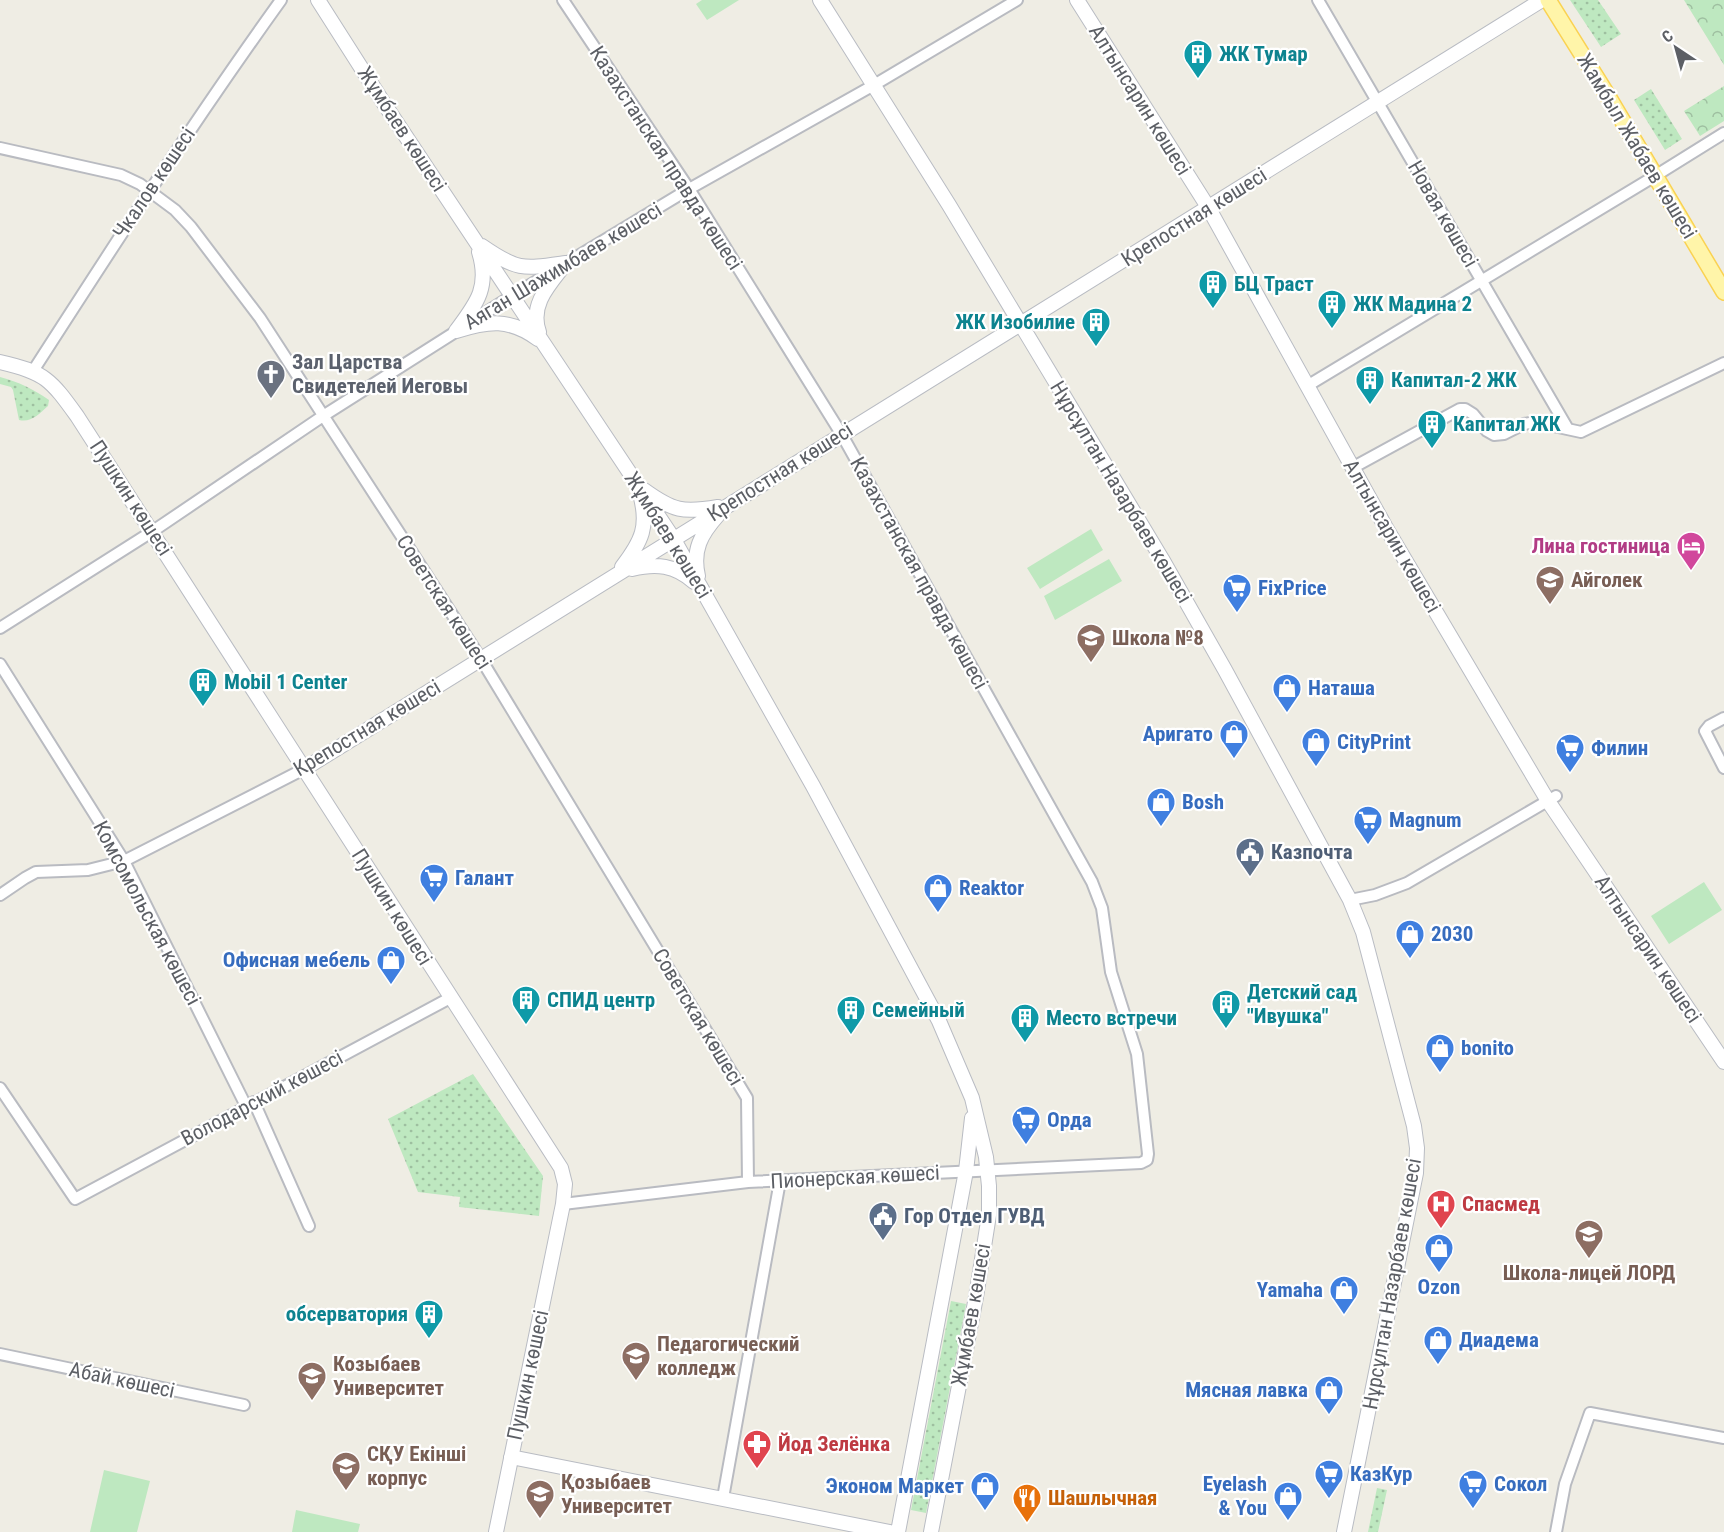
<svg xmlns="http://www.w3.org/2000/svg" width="1724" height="1532" font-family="'Roboto Condensed',sans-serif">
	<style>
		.grass { fill: url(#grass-dots) }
		.park { fill: url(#park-crowns) }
		.pitch { fill: #bee8c0 }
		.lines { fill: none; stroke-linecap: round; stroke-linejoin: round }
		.street-casing { stroke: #b9bbc1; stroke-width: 14 }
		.secondary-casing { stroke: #b9bcc3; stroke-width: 16 }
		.primary-casing { stroke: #fad252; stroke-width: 18 }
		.street { stroke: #fff; stroke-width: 10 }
		.secondary { stroke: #fff; stroke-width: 14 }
		.primary { stroke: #fff5a9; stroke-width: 15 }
		.labels { text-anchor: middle; stroke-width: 4.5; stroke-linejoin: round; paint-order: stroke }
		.culture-label { font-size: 21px; font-weight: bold; fill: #0d838f; stroke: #fff; text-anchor: start }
		.street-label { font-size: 21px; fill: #5c5f65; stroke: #fff }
		.worship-label { font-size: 21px; font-weight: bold; fill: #5b616d; stroke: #fff; text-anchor: start }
		.hotel-label { font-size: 21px; font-weight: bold; fill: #b23c85; stroke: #fff; text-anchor: end }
		.education-label { font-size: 21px; font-weight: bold; fill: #785e54; stroke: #fff; text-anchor: start }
		.shop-label { font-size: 21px; font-weight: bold; fill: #366cbe; stroke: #fff; text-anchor: start }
		.service-label { font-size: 21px; font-weight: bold; fill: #4e5e75; stroke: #fff; text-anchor: start }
		.health-label { font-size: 21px; font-weight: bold; fill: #be3a42; stroke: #fff; text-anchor: start }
		.food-label { font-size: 21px; font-weight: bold; fill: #c56008; stroke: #fff; text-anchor: start }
	</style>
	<defs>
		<pattern id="grass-dots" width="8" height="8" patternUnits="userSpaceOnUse" patternTransform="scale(1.5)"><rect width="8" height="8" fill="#bee8c0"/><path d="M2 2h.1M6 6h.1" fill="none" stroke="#9ebfa0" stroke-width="1.8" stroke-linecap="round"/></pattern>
		<pattern id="park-crowns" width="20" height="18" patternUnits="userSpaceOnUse" patternTransform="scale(1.5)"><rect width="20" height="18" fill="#bee8c0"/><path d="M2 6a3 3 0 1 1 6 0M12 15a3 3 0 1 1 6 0" fill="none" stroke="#9ebfa0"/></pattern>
	</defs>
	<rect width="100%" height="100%" fill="#efede4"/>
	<path class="grass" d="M1570,0H1598L1621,34L1601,47Z
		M1651,89L1682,139L1665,150L1634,100Z
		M0,377C19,382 33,389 49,400L48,406C39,414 31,423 19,420L13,390L11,387L0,384Z
		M473,1074L543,1176L539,1216L459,1207L460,1197L418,1192L388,1119Z
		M951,1301L966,1304L926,1513L911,1510Z
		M1377,1488L1387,1490L1378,1532H1368Z"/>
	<path class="park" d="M1684,0H1724V65Z
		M1724,86V121L1700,136L1684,111Z"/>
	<path class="pitch" d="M702,0H739L707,20L696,4Z
		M1091,529L1103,550L1040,589L1027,568Z
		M1109,559L1122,581L1055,620L1044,596Z
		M1704,882L1722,910L1669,944L1651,916Z
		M104,1470L150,1481L137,1532H90Z
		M296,1510L360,1524L358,1532H292Z"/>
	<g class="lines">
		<g class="street-casing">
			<path id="street" d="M563,0L689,189L842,435L1092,882L1102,908L1111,972L1137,1054L1148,1154L1147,1160L1141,1163L748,1182L563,1204
				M1318,0L1568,429
				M0,148L121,175L140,184L175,210L191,227L260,318L481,659L747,1098L748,1182
				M33,371C114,245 194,121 281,0
				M1307,386L1655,176L1724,133
				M1352,468L1460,409H1465L1473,414L1487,431L1494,435L1504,434L1524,424L1535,422L1581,432L1724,363
				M0,628L153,531L323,416L512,296L689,189L874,85L1017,0
				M0,664L124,861L246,1106
				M1724,718L1709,726L1705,731L1724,768
				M0,895L25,878L36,872L88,870L124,861L304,769
				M1350,900L1375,895L1407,883L1556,796
				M0,1088L75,1199L450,998
				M254,1102L309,1226
				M0,1354L244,1405
				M723,1498L780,1181
				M1556,1532L1565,1484L1590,1413L1724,1438"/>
		</g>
		<g class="secondary-casing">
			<path id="secondary" d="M318,0L383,102L673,538L813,786L939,1021L972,1098L986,1157L989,1186V1215L976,1297L931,1532
				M820,0L949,205L1162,559L1225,670L1350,900L1363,932L1414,1126L1417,1148L1416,1173L1344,1532
				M1077,0L1208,207L1385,526L1548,801L1724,1062
				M482,246C518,271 523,269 566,263
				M456,331C476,304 490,288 479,252
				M456,331C489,321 509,318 538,339
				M539,332C529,304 550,284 566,263
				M0,362C45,372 51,380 77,416L561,1168L565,1184L563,1204L496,1532
				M644,490C673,511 683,513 718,507
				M622,567C642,541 649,526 640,494
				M632,569C656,563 675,565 694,582
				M698,576C692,550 701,534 718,515
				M304,769L1542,0
				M511,1457L890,1532
				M898,1532L966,1171L972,1118"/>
		</g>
		<g class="primary-casing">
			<path id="primary" d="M1548,0L1606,93L1724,292"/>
		</g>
		<use href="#street" class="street"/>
		<use href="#secondary" class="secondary"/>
		<use href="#primary" class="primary"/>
	</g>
	<defs>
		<g id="building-pin" transform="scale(1.5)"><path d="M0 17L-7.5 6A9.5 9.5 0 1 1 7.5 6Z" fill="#0f9aa8" stroke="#fff"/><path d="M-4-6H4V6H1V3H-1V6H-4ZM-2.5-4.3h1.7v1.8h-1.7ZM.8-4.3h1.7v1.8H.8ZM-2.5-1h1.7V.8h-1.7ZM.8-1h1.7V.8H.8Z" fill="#fff"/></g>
		<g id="church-pin" transform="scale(1.5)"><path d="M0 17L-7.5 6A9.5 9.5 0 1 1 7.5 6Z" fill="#6b7280" stroke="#fff"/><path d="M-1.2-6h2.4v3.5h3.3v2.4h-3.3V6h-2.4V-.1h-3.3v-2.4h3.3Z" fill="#fff"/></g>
		<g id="hotel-pin" transform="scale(1.5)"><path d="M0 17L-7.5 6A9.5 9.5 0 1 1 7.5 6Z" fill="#d1479c" stroke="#fff"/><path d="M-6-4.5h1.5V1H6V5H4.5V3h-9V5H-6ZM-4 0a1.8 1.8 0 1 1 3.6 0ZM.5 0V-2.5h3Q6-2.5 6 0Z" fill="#fff"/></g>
		<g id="school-pin" transform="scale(1.5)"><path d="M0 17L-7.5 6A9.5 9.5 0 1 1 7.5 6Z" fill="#8d6e63" stroke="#fff"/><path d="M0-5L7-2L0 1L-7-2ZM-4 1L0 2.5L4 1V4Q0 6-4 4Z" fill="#fff"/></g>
		<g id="supermarket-pin" transform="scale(1.5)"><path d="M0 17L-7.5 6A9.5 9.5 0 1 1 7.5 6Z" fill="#3f7fe0" stroke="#fff"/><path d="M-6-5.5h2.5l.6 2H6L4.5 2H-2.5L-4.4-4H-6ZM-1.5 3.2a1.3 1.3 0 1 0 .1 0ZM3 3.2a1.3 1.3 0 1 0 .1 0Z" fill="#fff"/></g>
		<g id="shop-pin" transform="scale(1.5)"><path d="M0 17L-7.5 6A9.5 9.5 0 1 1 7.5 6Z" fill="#3f7fe0" stroke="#fff"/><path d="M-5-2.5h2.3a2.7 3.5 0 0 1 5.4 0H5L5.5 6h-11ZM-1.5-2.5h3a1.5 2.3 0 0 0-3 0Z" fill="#fff"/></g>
		<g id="civic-pin" transform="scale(1.5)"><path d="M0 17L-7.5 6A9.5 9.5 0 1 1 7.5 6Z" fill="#5c6f8a" stroke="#fff"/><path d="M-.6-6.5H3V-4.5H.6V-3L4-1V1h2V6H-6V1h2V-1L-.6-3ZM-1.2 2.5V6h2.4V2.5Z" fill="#fff"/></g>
		<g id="hospital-pin" transform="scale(1.5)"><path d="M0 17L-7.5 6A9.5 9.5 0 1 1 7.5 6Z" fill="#e0444e" stroke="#fff"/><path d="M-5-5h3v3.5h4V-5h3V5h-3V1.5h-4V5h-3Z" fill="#fff"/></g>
		<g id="university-pin" transform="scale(1.5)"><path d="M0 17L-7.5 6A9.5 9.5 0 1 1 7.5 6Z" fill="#8d6e63" stroke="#fff"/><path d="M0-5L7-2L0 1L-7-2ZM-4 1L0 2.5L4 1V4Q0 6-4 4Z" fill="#fff"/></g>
		<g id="pharmacy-pin" transform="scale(1.5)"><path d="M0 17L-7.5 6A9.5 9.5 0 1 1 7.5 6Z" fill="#e0444e" stroke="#fff"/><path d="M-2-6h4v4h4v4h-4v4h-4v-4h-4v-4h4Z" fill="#fff"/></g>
		<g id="restaurant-pin" transform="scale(1.5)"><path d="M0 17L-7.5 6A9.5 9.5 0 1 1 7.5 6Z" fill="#e8710a" stroke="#fff"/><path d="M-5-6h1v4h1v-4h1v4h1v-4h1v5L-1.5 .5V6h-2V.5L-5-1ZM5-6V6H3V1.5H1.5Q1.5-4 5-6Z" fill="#fff"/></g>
	</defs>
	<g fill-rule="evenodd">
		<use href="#building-pin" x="1198" y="54"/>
		<use href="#building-pin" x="1213" y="284"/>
		<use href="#building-pin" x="1332" y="304"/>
		<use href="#building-pin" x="1096" y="322"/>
		<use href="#church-pin" x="271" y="374"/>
		<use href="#building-pin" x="1370" y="380"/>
		<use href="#building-pin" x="1432" y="424"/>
		<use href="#hotel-pin" x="1691" y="546"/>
		<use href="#school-pin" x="1550" y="580"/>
		<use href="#supermarket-pin" x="1237" y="588"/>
		<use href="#school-pin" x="1091" y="638"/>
		<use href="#building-pin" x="203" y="682"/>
		<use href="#shop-pin" x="1287" y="688"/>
		<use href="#shop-pin" x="1234" y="734"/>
		<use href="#shop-pin" x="1316" y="742"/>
		<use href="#supermarket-pin" x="1570" y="748"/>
		<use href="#shop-pin" x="1161" y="802"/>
		<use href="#supermarket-pin" x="1368" y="820"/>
		<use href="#civic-pin" x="1250" y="852"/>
		<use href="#supermarket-pin" x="434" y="878"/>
		<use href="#shop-pin" x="938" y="888"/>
		<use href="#shop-pin" x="1410" y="934"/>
		<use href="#shop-pin" x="391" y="960"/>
		<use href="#building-pin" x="526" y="1000"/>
		<use href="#building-pin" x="1226" y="1004"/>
		<use href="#building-pin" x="851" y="1010"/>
		<use href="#building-pin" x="1025" y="1018"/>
		<use href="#shop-pin" x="1440" y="1048"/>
		<use href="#supermarket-pin" x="1026" y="1120"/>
		<use href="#hospital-pin" x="1441" y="1204"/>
		<use href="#civic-pin" x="883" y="1216"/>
		<use href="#school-pin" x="1589" y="1234"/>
		<use href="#shop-pin" x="1439" y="1248"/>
		<use href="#shop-pin" x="1344" y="1290"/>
		<use href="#building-pin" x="429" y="1314"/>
		<use href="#shop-pin" x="1438" y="1340"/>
		<use href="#school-pin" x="636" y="1356"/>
		<use href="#university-pin" x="312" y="1376"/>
		<use href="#shop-pin" x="1329" y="1390"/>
		<use href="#pharmacy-pin" x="757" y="1444"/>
		<use href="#university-pin" x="346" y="1466"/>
		<use href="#supermarket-pin" x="1329" y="1474"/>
		<use href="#supermarket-pin" x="1473" y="1484"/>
		<use href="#shop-pin" x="985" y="1486"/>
		<use href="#university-pin" x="540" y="1494"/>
		<use href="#shop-pin" x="1288" y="1496"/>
		<use href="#restaurant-pin" x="1027" y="1498"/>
	</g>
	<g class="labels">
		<g class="culture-label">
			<text x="1219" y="61">ЖК Тумар</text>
			<text x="1234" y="291">БЦ Траст</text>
			<text x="1353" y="311">ЖК Мадина 2</text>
			<text x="1075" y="329" text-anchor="end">ЖК Изобилие</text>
			<text x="1391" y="387">Капитал-2 ЖК</text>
			<text x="1453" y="431">Капитал ЖК</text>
			<text x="224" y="689">Mobil 1 Center</text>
			<text x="1247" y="999">Детский сад<tspan x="1247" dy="24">"Ивушка"</tspan></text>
			<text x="547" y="1007">СПИД центр</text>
			<text x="872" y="1017">Семейный</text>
			<text x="1046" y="1025">Место встречи</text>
			<text x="408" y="1321" text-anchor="end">обсерватория</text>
		</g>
		<g class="street-label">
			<text transform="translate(1140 100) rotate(58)" y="7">Алтынсарин көшесі</text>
			<text transform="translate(402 129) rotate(57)" y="7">Жұмбаев көшесі</text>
			<text transform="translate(1637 146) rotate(59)" y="7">Жамбыл Жабаев көшесі</text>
			<text transform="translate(666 158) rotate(57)" y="7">Казахстанская правда көшесі</text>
			<text transform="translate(154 183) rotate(-56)" y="7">Чкалов көшесі</text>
			<text transform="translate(1443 214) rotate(60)" y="7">Новая көшесі</text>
			<text transform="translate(1194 217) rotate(-32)" y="7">Крепостная көшесі</text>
			<text transform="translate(563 266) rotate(-31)" y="7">Аяган Шажимбаев көшесі</text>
			<text transform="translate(780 472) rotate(-32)" y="7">Крепостная көшесі</text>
			<text transform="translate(1121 492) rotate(59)" y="7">Нұрсұлтан Назарбаев көшесі</text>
			<text transform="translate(131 498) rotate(57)" y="7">Пушкин көшесі</text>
			<text transform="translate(668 535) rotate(58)" y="7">Жұмбаев көшесі</text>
			<text transform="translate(1392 536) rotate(60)" y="7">Алтынсарин көшесі</text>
			<text transform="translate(919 573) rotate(61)" y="7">Казахстанская правда көшесі</text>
			<text transform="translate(444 602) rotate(57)" y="7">Советская көшесі</text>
			<text transform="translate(367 728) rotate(-31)" y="7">Крепостная көшесі</text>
			<text transform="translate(392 907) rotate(58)" y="7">Пушкин көшесі</text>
			<text transform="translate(147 913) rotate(62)" y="7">Комсомольская көшесі</text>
			<text transform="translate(1648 949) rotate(56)" y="7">Алтынсарин көшесі</text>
			<text transform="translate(698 1017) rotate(59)" y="7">Советская көшесі</text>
			<text transform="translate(262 1098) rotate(-28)" y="7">Володарский көшесі</text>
			<text transform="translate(855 1177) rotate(-3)" y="7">Пионерская көшесі</text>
			<text transform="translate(1392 1284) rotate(-80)" y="7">Нұрсұлтан Назарбаев көшесі</text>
			<text transform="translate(971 1315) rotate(-80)" y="7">Жұмбаев көшесі</text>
			<text transform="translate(528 1375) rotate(-78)" y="7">Пушкин көшесі</text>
			<text transform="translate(122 1380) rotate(12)" y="7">Абай көшесі</text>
		</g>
		<g class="worship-label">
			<text x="292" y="369">Зал Царства<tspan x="292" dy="24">Свидетелей Иеговы</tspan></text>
		</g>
		<g class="hotel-label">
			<text x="1670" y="553">Лина гостиница</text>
		</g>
		<g class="education-label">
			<text x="1571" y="587">Айголек</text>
			<text x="1112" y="645">Школа №8</text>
			<text x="1589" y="1280" text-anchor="middle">Школа-лицей ЛОРД</text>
			<text x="657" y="1351">Педагогический<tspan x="657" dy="24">колледж</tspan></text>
			<text x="333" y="1371">Козыбаев<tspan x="333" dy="24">Университет</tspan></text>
			<text x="367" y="1461">СҚУ Екінші<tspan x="367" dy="24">корпус</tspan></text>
			<text x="561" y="1489">Қозыбаев<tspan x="561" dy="24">Университет</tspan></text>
		</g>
		<g class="shop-label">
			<text x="1258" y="595">FixPrice</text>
			<text x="1308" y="695">Наташа</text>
			<text x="1213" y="741" text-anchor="end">Аригато</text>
			<text x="1337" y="749">CityPrint</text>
			<text x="1591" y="755">Филин</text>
			<text x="1182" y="809">Bosh</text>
			<text x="1389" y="827">Magnum</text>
			<text x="455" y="885">Галант</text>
			<text x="959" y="895">Reaktor</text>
			<text x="1431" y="941">2030</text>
			<text x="370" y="967" text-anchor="end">Офисная мебель</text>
			<text x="1461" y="1055">bonito</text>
			<text x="1047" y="1127">Орда</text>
			<text x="1439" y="1294" text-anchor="middle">Ozon</text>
			<text x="1323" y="1297" text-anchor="end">Yamaha</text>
			<text x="1459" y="1347">Диадема</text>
			<text x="1308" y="1397" text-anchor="end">Мясная лавка</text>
			<text x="1350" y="1481">КазКур</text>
			<text x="1267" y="1491" text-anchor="end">Eyelash<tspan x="1267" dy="24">&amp; You</tspan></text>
			<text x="1494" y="1491">Сокол</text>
			<text x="964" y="1493" text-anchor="end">Эконом Маркет</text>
		</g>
		<g class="service-label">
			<text x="1271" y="859">Казпочта</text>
			<text x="904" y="1223">Гор Отдел ГУВД</text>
		</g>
		<g class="health-label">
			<text x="1462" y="1211">Спасмед</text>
			<text x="778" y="1451">Йод Зелёнка</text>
		</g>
		<g class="food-label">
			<text x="1048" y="1505">Шашлычная</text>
		</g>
	</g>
	<g transform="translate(1676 48) rotate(324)" stroke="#ffffff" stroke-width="4.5" paint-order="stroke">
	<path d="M0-4.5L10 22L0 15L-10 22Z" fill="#5c5f65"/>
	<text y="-9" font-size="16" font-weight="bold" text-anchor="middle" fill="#5c5f65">С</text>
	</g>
</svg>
